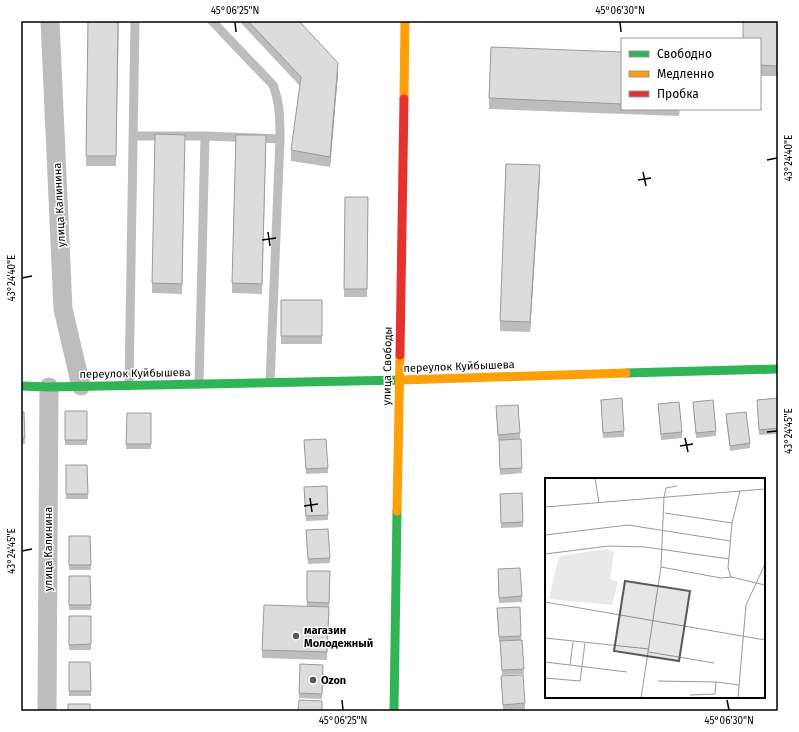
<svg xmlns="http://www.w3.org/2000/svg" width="799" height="732" font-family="'Fira Sans',sans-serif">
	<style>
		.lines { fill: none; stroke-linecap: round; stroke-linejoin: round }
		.lane { stroke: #bdbdbd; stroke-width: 9 }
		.street { stroke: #bdbdbd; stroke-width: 19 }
		.fast { stroke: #30b455; stroke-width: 9 }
		.slow { stroke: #ff9f0a; stroke-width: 9 }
		.jam { stroke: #e5322d; stroke-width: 9 }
		.wall { fill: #bdbdbd }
		.shaded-wall { fill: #9a9a9a }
		.building { fill: #dcdcdc; stroke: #9a9a9a }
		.ticks { fill: none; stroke: #000; stroke-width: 1.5 }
		.poi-dot { fill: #595959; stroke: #fff; stroke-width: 1.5 }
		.labels { text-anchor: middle; stroke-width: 3; stroke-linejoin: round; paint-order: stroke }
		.street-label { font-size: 11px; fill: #000; stroke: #fff }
		.poi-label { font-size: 11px; font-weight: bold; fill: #000; stroke: #fff; text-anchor: start }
		.inset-road { fill: none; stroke: #999; stroke-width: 1 }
		.view { fill: #595959; fill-opacity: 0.15; stroke: #595959; stroke-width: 2 }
		.inset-edge { fill: none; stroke: #000; stroke-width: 2 }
		.neatline { fill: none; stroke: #000; stroke-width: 1.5 }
		.ticks-label { font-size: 10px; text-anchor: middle; fill: #000 }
	</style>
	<rect width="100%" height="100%" fill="#fff"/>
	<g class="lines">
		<path class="lane" d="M212,21L273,85C280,103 280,120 280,139L270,382
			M133,136H205L280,139
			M199,384L205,136
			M129,386L135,21"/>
		<path class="street" d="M50,21L63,309L81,386
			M47,711L49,387"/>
		<path class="fast" d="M626,373L778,369
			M21,386L49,387L401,380
			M394,711L397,511"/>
		<path class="slow" d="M404,99L405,21
			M401,380L626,373
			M397,511L400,355"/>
		<path class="jam" d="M400,355L404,99"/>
	</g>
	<path class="wall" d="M88,21H119L116,166H86Z
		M239,21H299L338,73L330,167L291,161V150L300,86Z
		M778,21V76H760V39Z
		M622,52V109H680L679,116L489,109V98Z
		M185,135L182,294L152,293V283Z
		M266,146L262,294L232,293V283Z
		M540,175L530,332L500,331V321Z
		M345,197H368L367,297H344Z
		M281,300H322V344H281Z
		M778,398V434L759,435L757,400Z
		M601,400L624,431V437L603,438Z
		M693,402L716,431V436L696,438Z
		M658,404L682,432V438L661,440Z
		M496,406L520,433V439L498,440Z
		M65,411H87V445H65Z
		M21,412H24L25,444H21Z
		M127,413H151V449H126Z
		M726,414L750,443V448L730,451L726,419Z
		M304,440L328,468V473L306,474Z
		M499,440L522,468V473L500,475Z
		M66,465H87L88,499H66Z
		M304,487L328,515V520L306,521Z
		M500,494L523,522V527L501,528Z
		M306,530L330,558V563L308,564Z
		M69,536H90L91,570H69Z
		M498,569L522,596V602L499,603Z
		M307,571H330L329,608L327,660L262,658V650L307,606Z
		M69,576H90L91,610H69Z
		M497,608L521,636L524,674L502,675L500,642H499Z
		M69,616H91V650H69Z
		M69,662H90L91,696H69Z
		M300,664L323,665L322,699L299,698Z
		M501,676L525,703V709L503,710Z"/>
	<path class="shaded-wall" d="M338,63V73L330,167V157Z
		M540,165V175L530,332V322Z"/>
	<path class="building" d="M88,21H118L116,156H86Z
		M248,21H299L338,63L330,157L291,150L301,77Z
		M743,21H778V66L760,65V39H743Z
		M491,47L622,52V104L489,98Z
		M155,134L185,135L182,284L152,283Z
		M236,135H266L262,284L232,283Z
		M506,164L540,165L530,322L500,321Z
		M345,197H368L367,289H344Z
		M281,300H322V336H281Z
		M622,398L624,431L603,433L601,400Z
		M778,398V428L759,430L757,400Z
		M713,400L716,431L696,433L693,402Z
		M679,402L682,432L661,434L658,404Z
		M518,405L520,433L498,435L496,406Z
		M65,411H87V440H65Z
		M21,412H24L25,438L21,439Z
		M746,412L750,443L730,446L726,414Z
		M127,413H151V444H126Z
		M326,439L328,468L306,469L304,440Z
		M521,439L522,468L500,469L499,440Z
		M66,465H87L88,494H66Z
		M327,486L328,515L306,516L304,487Z
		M522,493L523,522L501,523L500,494Z
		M328,529L330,558L308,559L306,530Z
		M69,536H90L91,565H69Z
		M520,568L522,596L499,598L498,569Z
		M307,571H330L329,603L307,602Z
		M69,576H90L91,605H69Z
		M264,605L329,607L327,652L262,650Z
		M520,607L521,636L499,637L497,608Z
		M69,616H91V644L69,645Z
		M522,640L524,669L502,670L500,641Z
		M69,662H90L91,691H69Z
		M300,664L323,665L322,694L299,693Z
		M523,675L525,703L503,705L501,676Z
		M299,700L322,701V711H298Z
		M68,704H90V711H68Z"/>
	<path class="ticks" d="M235,22L236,32M620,22L621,32M767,160L777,158M643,172L646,186M638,180L651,178M268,232L270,246M262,240L276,238M22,278L32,276M767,432L777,431M685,438L688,452M680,446L693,444M310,498L312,512M304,506L318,504M22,551L32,549M342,700L343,710M727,700L729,710"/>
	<g class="poi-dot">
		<circle cx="296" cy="636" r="4"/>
		<circle cx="313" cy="680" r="4"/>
	</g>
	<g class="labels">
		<g class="street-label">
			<text transform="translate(59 205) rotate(-93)" y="4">улица Калинина</text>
			<text transform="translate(387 366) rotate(-89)" y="4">улица Свободы</text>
			<text transform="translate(459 366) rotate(-2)" y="4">переулок Куйбышева</text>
			<text transform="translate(135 373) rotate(-1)" y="4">переулок Куйбышева</text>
			<text transform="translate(48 549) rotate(-90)" y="4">улица Калинина</text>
		</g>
		<g class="poi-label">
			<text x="304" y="634">магазин<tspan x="304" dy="13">Молодежный</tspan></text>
			<text x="321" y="684">Ozon</text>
		</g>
	</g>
	<g transform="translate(545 478)">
		<rect width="220" height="220" fill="#fff"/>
		<path d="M62,71L69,74L65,101L73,104L67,127L4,121L14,78Z" fill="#e9e9e9"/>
		<path class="inset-road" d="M50,0L54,25M0,29L220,11M120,35L187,45M0,57L83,47L185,63M0,76L64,68L100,69L184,81M116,89L176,100L186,99L220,107M186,99L183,90L187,45L195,13M0,124L220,162M0,160L104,171M104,174L169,185M0,184L82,194M25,187L28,164M0,200L35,203L40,165M113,203L171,204M145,217L170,216L171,204L194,207M96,220L116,89L119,19L121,10L132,8M193,220L201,127L220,86"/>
		<path class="view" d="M80,103L145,113L134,183L69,173Z"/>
		<rect width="220" height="220" class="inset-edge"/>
	</g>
	<rect width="799" height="732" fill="none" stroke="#ffffff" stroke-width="44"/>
	<rect x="621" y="38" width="140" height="72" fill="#ffffff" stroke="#999999"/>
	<rect x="629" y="51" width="20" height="6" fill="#30b455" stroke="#999999"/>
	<text x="657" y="58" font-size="12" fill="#000000">Свободно</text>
	<rect x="629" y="71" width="20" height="6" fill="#ff9f0a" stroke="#999999"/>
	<text x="657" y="78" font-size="12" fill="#000000">Медленно</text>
	<rect x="629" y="91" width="20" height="6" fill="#e5322d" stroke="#999999"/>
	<text x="657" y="98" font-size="12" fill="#000000">Пробка</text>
	<rect x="22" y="22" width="755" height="688" class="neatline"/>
	<g class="ticks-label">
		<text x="235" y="14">45°06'25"N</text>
		<text x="620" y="14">45°06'30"N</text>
		<text transform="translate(788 158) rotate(-90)" y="4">43°24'40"E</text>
		<text transform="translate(11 278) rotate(-90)" y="4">43°24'40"E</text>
		<text transform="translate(788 431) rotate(-90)" y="4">43°24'45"E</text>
		<text transform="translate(11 551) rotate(-90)" y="4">43°24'45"E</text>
		<text x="343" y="724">45°06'25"N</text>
		<text x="729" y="724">45°06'30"N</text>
	</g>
</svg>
